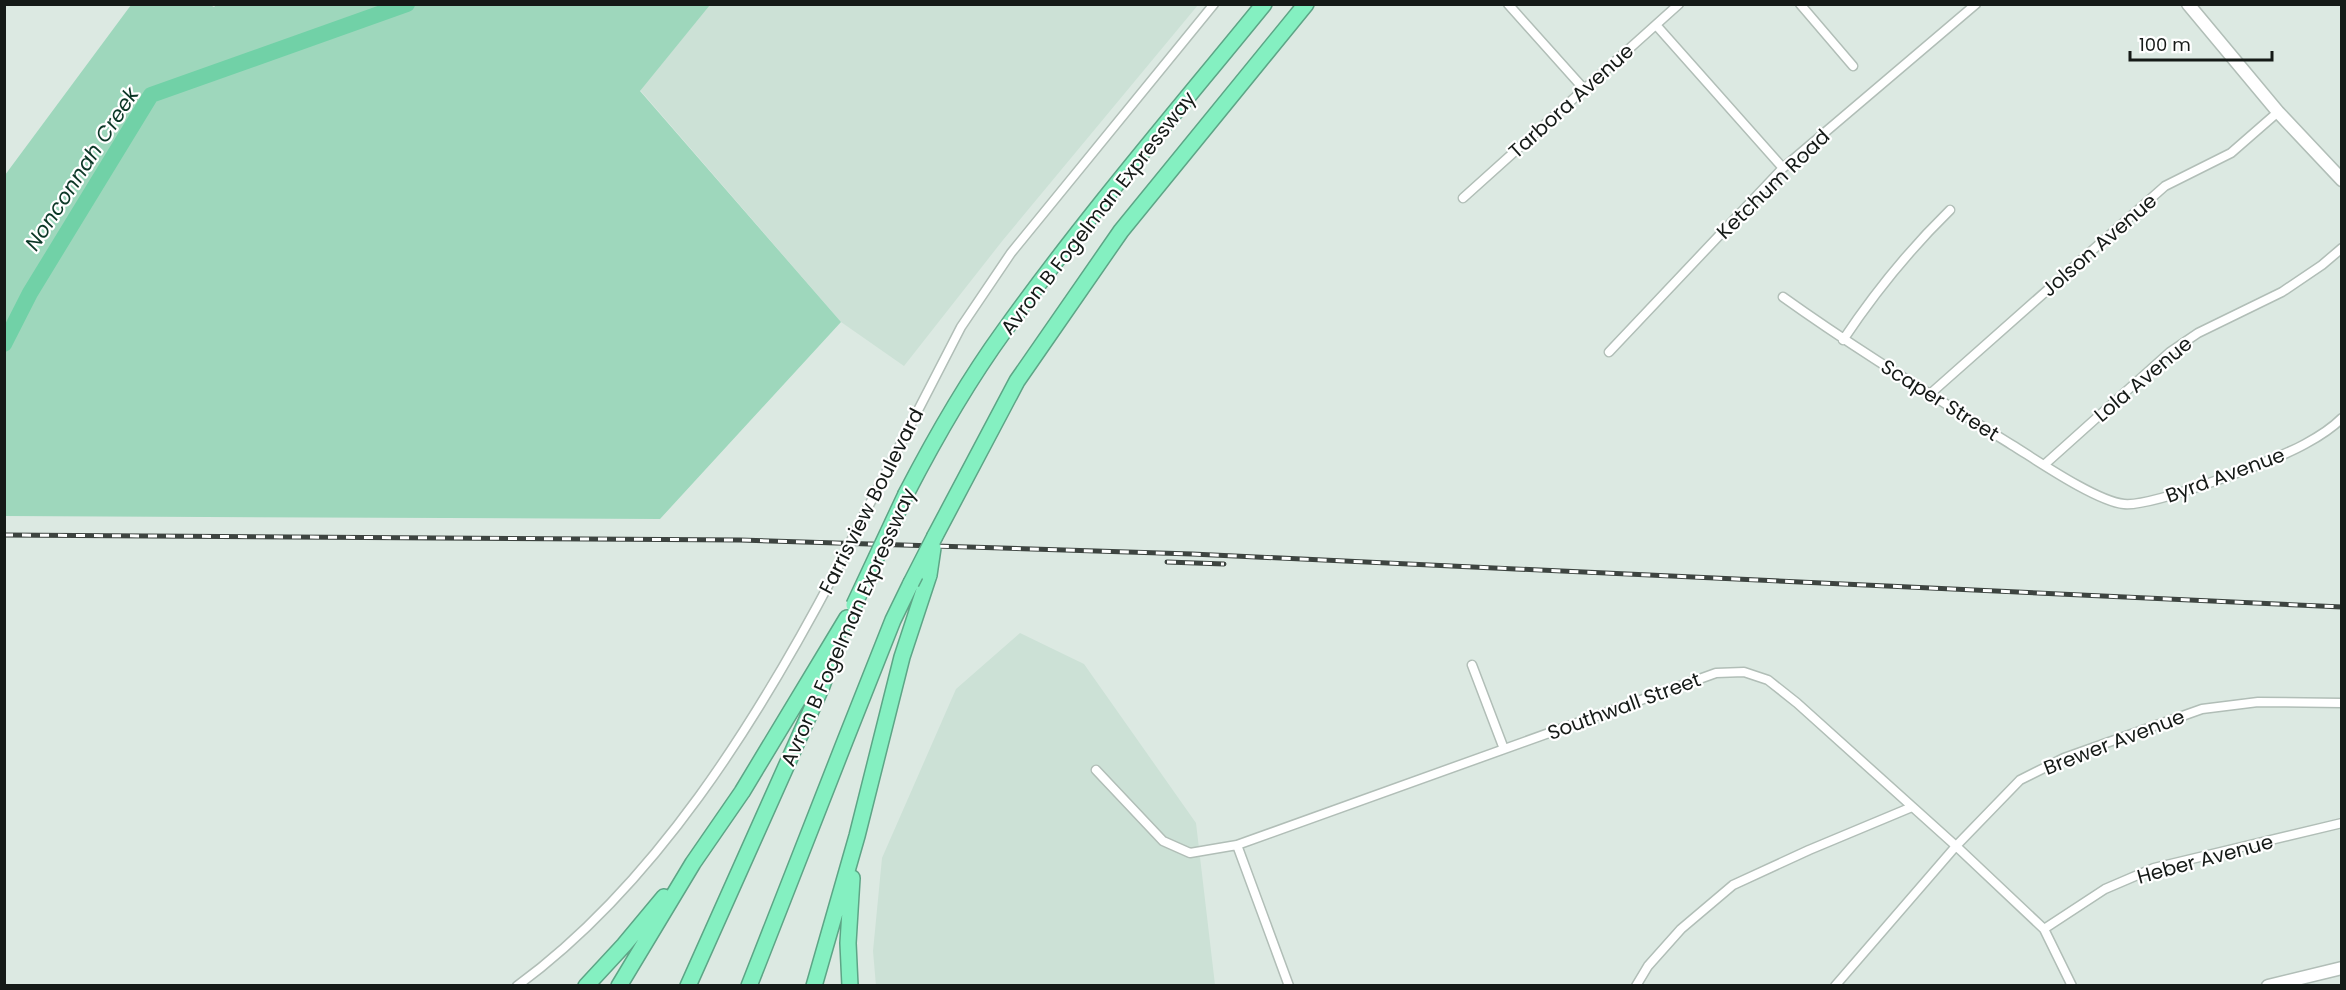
<svg xmlns="http://www.w3.org/2000/svg" width="2346" height="990" font-family="Poppins,sans-serif">
	<style>
		.built { fill: #cce1d6 }
		.green { fill: #9ed7bc }
		.lines { fill: none; stroke-linecap: round; stroke-linejoin: round }
		.river { stroke: #71d1a7; stroke-width: 16 }
		.minor-casing { stroke: #b1beb7; stroke-width: 11 }
		.secondary-casing { stroke: #b1beb7; stroke-width: 15 }
		.motorway-casing { stroke: #5da586; stroke-width: 18 }
		.minor { stroke: #fff; stroke-width: 8 }
		.secondary { stroke: #fff; stroke-width: 12 }
		.motorway { stroke: #84f0c1; stroke-width: 15 }
		.rail-casing { stroke: #3d4440; stroke-width: 5 }
		.rail { stroke: #fff; stroke-width: 3; stroke-dasharray: 9; stroke-linecap: butt }
		.minor-bridge-casing { stroke: #b1beb7; stroke-width: 11; stroke-linecap: butt }
		.motorway-bridge-casing { stroke: #5da586; stroke-width: 18; stroke-linecap: butt }
		.minor-bridge { stroke: #fff; stroke-width: 8 }
		.motorway-bridge { stroke: #84f0c1; stroke-width: 15 }
		.labels { text-anchor: middle; stroke-width: 4.5; stroke-linejoin: round; paint-order: stroke }
		.street-label { font-size: 20px; fill: #151a17; stroke: #fff }
		.water-label { font-size: 21px; font-style: italic; fill: #0b3726; stroke: #fff }
	</style>
	<rect width="100%" height="100%" fill="#dce9e2"/>
	<path class="built" d="M710,5H1198L1003,240L904,366L841,322L640,90Z
		M1020,633L1084,664L1196,823L1215,985L876,986L873,951L882,858L956,689Z"/>
	<path class="green" d="M210,5L214,7L217,4L710,5L640,91L841,322L660,519L5,516V175L131,5Z"/>
	<g class="lines">
		<path class="river" d="M4,344L30,293L151,95L407,4"/>
		<g class="minor-casing">
			<path id="minor" d="M1508,4L1584,89
				M1800,4L1853,66
				M1656,25L1783,168
				M1463,198L1679,4
				M1783,297C1857,350 1935,397 2012,445C2038,461 2096,501 2124,504C2153,507 2276,460 2305,444C2318,437 2331,429 2342,418
				M1843,340C1875,292 1909,250 1950,210
				M1609,352L1783,168L1976,4
				M1930,394L2165,186L2231,153L2278,112
				M2044,465L2170,352L2198,333L2282,292L2322,265L2342,248
				M864,515L961,327L1011,253L1214,4
				M1472,665L1504,749
				M1096,770L1163,841L1190,853L1237,845L1716,673L1744,672L1768,680L1797,703L1956,846L2044,929L2072,986
				M1237,845L1289,986
				M2044,929L2105,889L2154,868L2342,823
				M517,986C656,884 757,721 836,571
				M1636,986L1648,966L1681,929L1733,885L1809,850L1912,807
				M1835,986L1956,846L2020,780L2064,758L2202,709L2258,702L2342,703"/>
		</g>
		<g class="secondary-casing">
			<path id="secondary" d="M2188,4L2278,112L2342,180
				M2268,986L2342,968"/>
		</g>
		<g class="motorway-casing">
			<path id="motorway" d="M906,494C935,438 967,382 1004,331C1085,218 1176,112 1264,4
				M935,536L1017,381L1121,231L1306,4
				M586,986L624,945L664,897
				M619,986L693,863L742,792L847,618
				M688,986L822,686L834,652
				M749,986L845,741L893,620L911,583
				M814,986L857,836L902,657L929,575
				M850,986L848,943L852,878"/>
		</g>
		<use href="#minor" class="minor"/>
		<use href="#secondary" class="secondary"/>
		<use href="#motorway" class="motorway"/>
		<g class="rail-casing">
			<path id="rail" d="M4,535L740,540L1192,554L2342,607
				M1167,562L1224,564"/>
		</g>
		<use href="#rail" class="rail"/>
		<g class="minor-bridge-casing">
			<path id="minor-bridge" d="M836,571L864,515"/>
		</g>
		<g class="motorway-bridge-casing">
			<path id="motorway-bridge" d="M929,575L933,548
				M911,583L935,536
				M854,605L906,494"/>
		</g>
		<use href="#minor-bridge" class="minor-bridge"/>
		<use href="#motorway-bridge" class="motorway-bridge"/>
	</g>
	<g class="labels">
		<g class="street-label">
			<text transform="translate(1571 101) rotate(-42)" y="7">Tarbora Avenue</text>
			<text transform="translate(1773 184) rotate(-44)" y="7">Ketchum Road</text>
			<text transform="translate(1098 213) rotate(-52)" y="7">Avron B Fogelman Expressway</text>
			<text transform="translate(2099 245) rotate(-41)" y="7">Jolson Avenue</text>
			<text transform="translate(2143 379) rotate(-40)" y="7">Lola Avenue</text>
			<text transform="translate(1940 400) rotate(32)" y="7">Scaper Street</text>
			<text transform="translate(2225 475) rotate(-20)" y="7">Byrd Avenue</text>
			<text transform="translate(871 501) rotate(-63)" y="7">Farrisview Boulevard</text>
			<text transform="translate(848 627) rotate(-66)" y="7">Avron B Fogelman Expressway</text>
			<text transform="translate(1624 706) rotate(-20)" y="7">Southwall Street</text>
			<text transform="translate(2114 742) rotate(-21)" y="7">Brewer Avenue</text>
			<text transform="translate(2205 859) rotate(-15)" y="7">Heber Avenue</text>
		</g>
		<g class="water-label">
			<text transform="translate(82 169) rotate(-57)" y="7">Nonconnah Creek</text>
		</g>
	</g>
	<rect width="2346" height="990" fill="none" stroke="#151a17" stroke-width="12"/>
	<path d="M2130 51v9h142v-9" fill="none" stroke="#151a17" stroke-width="3"/>
	<text x="2139" y="51" font-size="18" fill="#151a17" stroke="#ffffff" stroke-width="4.5" paint-order="stroke">100 m</text>
</svg>
